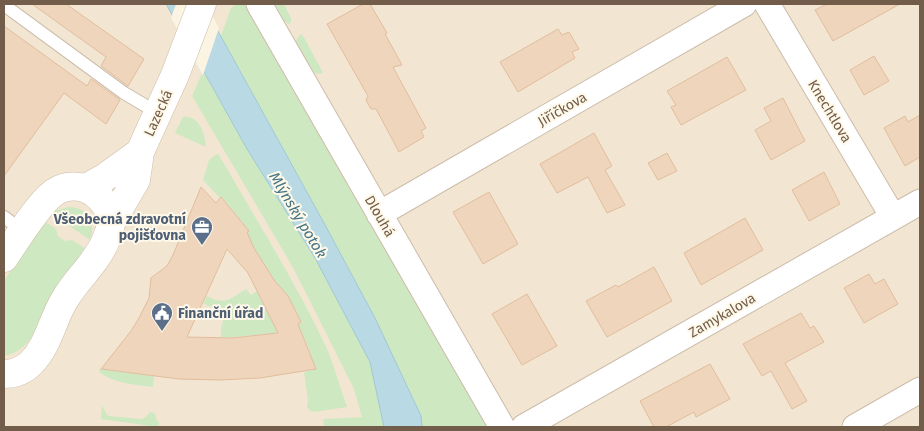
<svg xmlns="http://www.w3.org/2000/svg" width="924" height="431" font-family="'Fira Sans',sans-serif">
	<style>
		.residential { fill: #f2e6d2 }
		.green { fill: #cee8c2 }
		.water { fill: #b9dae4; stroke: #9fc8d5 }
		.pier { fill: #fbf4e3 }
		.building { fill: #efd5bc; stroke: #e1bd9d; fill-rule: evenodd }
		.lines { fill: none; stroke-linecap: round; stroke-linejoin: round }
		.lane-casing { stroke: #ccbcaa; stroke-width: 14 }
		.street-casing { stroke: #ccbcaa; stroke-width: 27 }
		.secondary-casing { stroke: #cfbda8; stroke-width: 29 }
		.lane { stroke: #fff; stroke-width: 12 }
		.street { stroke: #fff; stroke-width: 25 }
		.secondary { stroke: #fff; stroke-width: 28 }
		.labels { text-anchor: middle; stroke-width: 4; stroke-linejoin: round; paint-order: stroke }
		.street-label { font-size: 14px; fill: #725c4a; stroke: #fef8e9 }
		.service-label { font-size: 14px; font-weight: bold; fill: #4e5e75; stroke: #fef8e9; text-anchor: end }
		.water-label { font-size: 15px; font-style: italic; fill: #457485; stroke: #fef8e9 }
	</style>
	<rect width="100%" height="100%" fill="#fbf4e3"/>
	<path class="residential" d="M4,4H166L247,149L315,258L370,362L384,427H4Z
		M203,4H920V427H422L375,318L324,223Z"/>
	<path class="green" d="M236,4H245L490,427H422L375,318L324,223L221,36L231,8Z
		M275,4H284L291,18V22L289,24L284,21Z
		M301,34L305,39L323,73L317,74L314,72L297,45L295,42L298,37Z
		M203,71L247,149L315,258L370,362L384,427H324L323,419L362,417L354,389L312,305L291,264L192,96Z
		M183,117C199,115 205,133 206,147L175,133Z
		M217,154L219,155C256,220 296,282 327,349C335,368 340,388 347,407L314,412L309,410L307,407L308,401L304,372L316,369L307,344L298,326V324L301,322L293,306L243,236L249,231L222,197L220,198L203,180L209,160Z
		M68,207C87,206 97,223 90,240L52,214L55,211Z
		M44,221L56,229L58,236L62,239L65,241L72,240L86,249C76,263 63,274 55,288C40,312 37,350 4,356V281Z
		M246,289L251,295L257,291L278,333L221,338V328L225,314L203,303L207,296C226,306 229,299 246,289Z
		M99,369L154,376L153,387C136,385 113,383 99,372Z
		M102,405L107,415L110,416L141,419L146,417L150,412L155,413L156,419L159,422L158,427L101,419Z"/>
	<path class="water" d="M166,4H203L324,223L375,318L421,416L422,427H384L370,362L315,258L247,149Z"/>
	<path class="pier" d="M176,4H206L219,28L203,75L171,18Z"/>
	<path class="building" d="M32,4H66L144,59L128,86L101,66L106,57Z
		M363,4H370L387,33L385,34L402,65L393,67L426,128L421,131L424,137L399,152L376,109H371L366,100L368,96L327,24Z
		M827,4H900L833,41L815,10Z
		M4,26L87,86L91,79L120,100L106,124L64,93L4,176Z
		M558,29L562,35L569,32L579,49L572,52L575,58L518,92L500,62Z
		M874,56L889,81L864,95L850,70Z
		M727,57L746,90L681,125L671,107L676,105L667,91Z
		M783,98L805,141L771,160L755,130L771,121L764,108Z
		M920,115V157L905,166L884,128L905,116L908,122Z
		M594,133L612,166L605,170L625,205L607,213L588,177L557,193L540,164Z
		M667,153L677,171L658,180L648,163Z
		M824,172L840,204L809,221L792,190Z
		M201,187L216,203L221,197L249,231L247,232L254,248L274,280L288,296L301,322L298,324L316,369L260,378L220,380L179,379L101,369L131,331L139,318L149,298L151,278L167,266L173,255ZM227,249L248,273L278,333L232,338L187,337Z
		M489,192L518,244L483,264L453,212Z
		M745,218L763,250L701,285L684,253Z
		M654,267L672,301L607,337L586,301L616,285L618,287Z
		M869,274L875,284L884,279L898,304L864,323L844,288Z
		M527,294L557,346L522,365L492,314Z
		M801,313L810,328L814,326L824,342L785,363L807,401L792,409L771,371L762,376L743,344Z
		M710,364L730,399L696,417L694,412L666,427H654L640,401Z"/>
	<g class="lines">
		<g class="lane-casing">
			<path id="lane" d="M4,5L124,93L158,113
				M4,217L23,231"/>
		</g>
		<g class="street-casing">
			<path id="street" d="M259,4L502,427
				M767,4L893,217
				M379,214L744,4
				M524,427L920,202
				M855,427L920,390"/>
		</g>
		<g class="secondary-casing">
			<path id="secondary" d="M86,188L104,178L140,152
				M112,221L136,180L140,152L175,75L202,4
				M4,258C15,242 40,201 55,192C66,184 83,185 94,193C103,199 111,211 111,222C111,228 108,234 106,240C96,264 78,277 65,299C52,320 49,345 31,363C24,370 14,374 4,374"/>
		</g>
		<use href="#lane" class="lane"/>
		<use href="#street" class="street"/>
		<use href="#secondary" class="secondary"/>
	</g>
	<defs>
		<g id="office-pin" transform="scale(1.125)"><path d="M0 17L-7.5 6A9.5 9.5 0 1 1 7.5 6Z" fill="#5c6f8a" stroke="#fef8e9"/><path d="M-6-3h4V-5.5h4V-3h4V5H-6ZM-1-4.5V-3h2v-1.5ZM-6 0V1H6V0Z" fill="#fff"/></g>
		<g id="civic-pin" transform="scale(1.125)"><path d="M0 17L-7.5 6A9.5 9.5 0 1 1 7.5 6Z" fill="#5c6f8a" stroke="#fef8e9"/><path d="M-.6-6.5H3V-4.5H.6V-3L4-1V1h2V6H-6V1h2V-1L-.6-3ZM-1.2 2.5V6h2.4V2.5Z" fill="#fff"/></g>
	</defs>
	<g fill-rule="evenodd">
		<use href="#office-pin" x="202" y="227"/>
		<use href="#civic-pin" x="162" y="313"/>
	</g>
	<g class="labels">
		<g class="street-label">
			<text transform="translate(562 109) rotate(-30)" y="5">Jiříčkova</text>
			<text transform="translate(830 111) rotate(59)" y="5">Knechtlova</text>
			<text transform="translate(158 113) rotate(-66)" y="5">Lazecká</text>
			<text transform="translate(380 216) rotate(60)" y="5">Dlouhá</text>
			<text transform="translate(722 315) rotate(-30)" y="5">Zamykalova</text>
		</g>
		<g class="service-label">
			<text x="186" y="224">Všeobecná zdravotní<tspan x="186" dy="16">pojišťovna</tspan></text>
			<text x="178" y="318" text-anchor="start">Finanční úřad</text>
		</g>
		<g class="water-label">
			<text transform="translate(298 215) rotate(59)" y="5">Mlýnský potok</text>
		</g>
	</g>
	<rect width="924" height="431" fill="none" stroke="#725c4a" stroke-width="10"/>
</svg>
